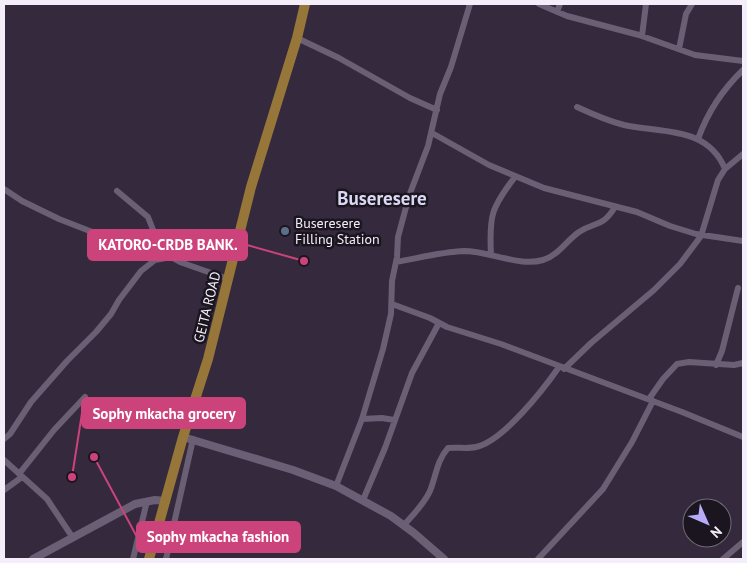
<svg xmlns="http://www.w3.org/2000/svg" width="747" height="563" font-family="'PT Sans',sans-serif">
	<style>
		.lines { fill: none; stroke-linecap: round; stroke-linejoin: round }
		.minor { stroke: #6b5f75; stroke-width: 6 }
		.tertiary { stroke: #6b5f75; stroke-width: 8 }
		.trunk { stroke: #977639; stroke-width: 10 }
		.service-dot { fill: #5c6f8a; stroke: #1a151e; stroke-width: 2 }
		.labels { text-anchor: middle; stroke-width: 5; stroke-linejoin: round; paint-order: stroke }
		.poi-label { font-size: 14px; fill: #f4edfa; stroke: #1a151e; text-anchor: start }
		.street-label { font-size: 14px; fill: #f4edfa; stroke: #1a151e }
		.district-label { font-size: 19px; font-weight: bold; fill: #dbd8f5; stroke: #1a151e }
		.leader { fill: none; stroke: #cc437b; stroke-width: 2 }
		.callout-dot { fill: #cc437b; stroke: #1a151e; stroke-width: 2 }
		.callout { fill: #cc437b; stroke: #cc437b; stroke-width: 2 }
		.callout-label { font-size: 15px; text-anchor: middle; font-weight: bold; fill: #fff }
	</style>
	<rect width="100%" height="100%" fill="#35293d"/>
	<g class="lines">
		<path class="minor" d="M539,4L567,16L639,35L695,55L743,61
			M557,12L560,4
			M642,36L646,4
			M297,38L339,58L410,98L437,110
			M679,49L686,14L692,4
			M577,107C592,114 608,121 624,125C661,133 708,126 725,169
			M432,133L489,165L544,188L637,212L670,226L696,234L743,241
			M698,139C708,111 722,90 743,70
			M4,189L22,201L59,219L123,244L135,246L159,245
			M117,191L148,217L159,245L171,257L180,262L228,279
			M491,255C489,216 491,208 515,177
			M396,262C419,258 441,252 464,251C489,251 519,267 543,260C559,255 566,241 579,232C596,221 602,228 615,207
			M392,304L430,318L447,327L501,344L682,412L743,437
			M716,365L722,351L738,288
			M564,369L591,343L654,290L680,264L701,236L718,180L725,169L743,154
			M649,399L663,379L677,364L689,362L734,365L743,363
			M362,419L382,418L394,420
			M4,439L10,434L31,402L67,361L96,332L111,314L119,300L141,271L155,260L171,257
			M4,460L47,499L73,538
			M19,474L54,430L85,397
			M336,486L362,419L383,349L391,314L392,281L397,257L398,237L409,196L428,146L440,94L451,67L470,4
			M4,490L22,477
			M363,500L385,448L412,373L439,323
			M404,525C413,515 424,504 430,491C436,476 437,460 448,448C458,447 467,449 476,447C503,441 543,390 559,367
			M133,559L147,501
			M166,559L193,439
			M538,559L603,489L632,442L653,401
			M723,559L743,542"/>
		<path class="tertiary" d="M183,437L293,470L336,486L391,516L414,533L444,559
			M33,559L135,504L155,500L166,501"/>
		<path class="trunk" d="M149,559L183,437L208,359L251,187L297,38L305,4"/>
	</g>
	<circle class="service-dot" cx="285" cy="231" r="5"/>
	<g class="labels">
		<g class="poi-label">
			<text x="295" y="228">Buseresere<tspan x="295" dy="16">Filling Station</tspan></text>
		</g>
		<g class="street-label">
			<text transform="translate(207 307) rotate(-76)" y="5">GEITA ROAD</text>
		</g>
		<g class="district-label">
			<text x="382" y="205">Buseresere</text>
		</g>
	</g>
	<path class="leader" d="M304 261L247 245M72 477L82 413M94 457L137 537"/>
	<g class="callout-dot">
		<circle cx="304" cy="261" r="5"/>
		<circle cx="72" cy="477" r="5"/>
		<circle cx="94" cy="457" r="5"/>
	</g>
	<g class="callout">
		<rect x="88" y="230" width="159" height="30" rx="5"/>
		<rect x="82" y="398" width="163" height="30" rx="5"/>
		<rect x="137" y="522" width="163" height="30" rx="5"/>
	</g>
	<g class="callout-label">
		<text x="168" y="250">KATORO-CRDB BANK.</text>
		<text x="164" y="419">Sophy mkacha grocery</text>
		<text x="218" y="542">Sophy mkacha fashion</text>
	</g>
	<rect width="747" height="563" fill="none" stroke="#f4edfa" stroke-width="10"/>
	<g transform="translate(707 523) rotate(135)"><circle r="24" fill="#1a151e" stroke="#716b76"/>
	<path d="M0-4L9 19L0 12L-9 19Z" fill="#b6acf8"/>
	<text y="-8" font-size="14" font-weight="bold" text-anchor="middle" fill="#f4edfa">N</text>
	</g>
</svg>
